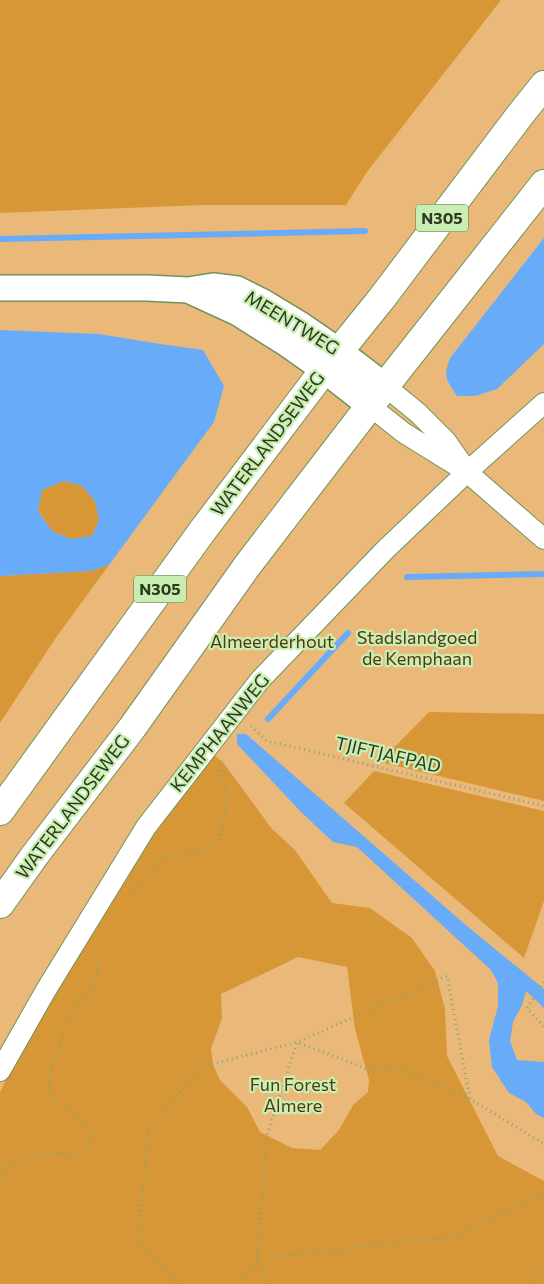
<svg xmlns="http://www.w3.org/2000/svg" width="544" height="1284" font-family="Commissioner,sans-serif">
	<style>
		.green { fill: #eab97a }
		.forest { fill: #d89736; fill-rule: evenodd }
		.water { fill: #68abf9; fill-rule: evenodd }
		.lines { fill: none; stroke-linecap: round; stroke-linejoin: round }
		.stream { stroke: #68abf9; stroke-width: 6 }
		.minor-casing { stroke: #72925a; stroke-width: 22 }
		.tertiary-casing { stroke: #72925a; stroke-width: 28 }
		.primary-casing { stroke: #72925a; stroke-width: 30 }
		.path { stroke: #88a376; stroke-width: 3; stroke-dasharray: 1 4; stroke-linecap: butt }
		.minor { stroke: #fff; stroke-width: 20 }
		.tertiary { stroke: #fff; stroke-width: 25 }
		.primary { stroke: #fff; stroke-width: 28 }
		.labels { text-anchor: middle; stroke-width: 4.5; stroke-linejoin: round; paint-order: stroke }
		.shield { fill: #caeeb2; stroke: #5b6f4d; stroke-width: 1 }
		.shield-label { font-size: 16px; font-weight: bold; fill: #2c3922 }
		.street-label { font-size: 18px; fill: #2c3922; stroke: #caeeb2 }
		.park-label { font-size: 18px; fill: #523810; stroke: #caeeb2 }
	</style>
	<rect width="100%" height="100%" fill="#caeeb2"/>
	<path class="green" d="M0,0H544V1284H0Z"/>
	<path class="forest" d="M0,0H501L367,172L346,205H203L0,213Z
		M64,481L82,486L95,501L99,520L92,536L71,539L52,531L38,510L42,490Z
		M109,565L55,639L0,723V576L91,571Z
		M429,712L544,714V801L380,762Z
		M211,753L222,761L272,829L295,850L332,903L370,908L412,938L435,971L445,1009L447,1056L498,1156L544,1181V1284H0V1092L50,995L137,857ZM298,957L347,967L355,1029L369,1080L368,1092L353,1105L339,1130L320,1150L292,1148L260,1132L247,1107L220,1080L213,1065L211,1049L222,1018L221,994Z
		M374,771L544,811V901L524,958L344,803Z"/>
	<path class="water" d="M544,238V344L497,389L475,396H457C446,379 443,378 450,358Z
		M0,330L99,334L160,344L203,350L224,386L214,422L109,565L91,571L0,576ZM64,481L82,486L95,501L99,520L92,536L71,539L52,531L38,511L42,490Z
		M237,734H246L467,926L544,989V1008L526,991L522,1005L513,1022L510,1041L517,1060L544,1062V1118L536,1114L526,1102L509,1093L492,1067L489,1040L498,1006V983L491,970L357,847L333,842L302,813L237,744Z"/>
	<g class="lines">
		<path class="stream" d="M0,239L365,231
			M407,577L544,574
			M268,719L348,633"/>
		<g class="minor-casing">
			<path id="minor" d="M385,386L418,413L446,441L462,464
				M370,406L404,433L467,472L544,539
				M0,1071L46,990L146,827L260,680L386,549L467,472L544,403"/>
		</g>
		<g class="tertiary-casing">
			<path id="tertiary" d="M0,288H147L188,290L213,286L237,289L263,302L301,325L339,351L385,386
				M188,290L238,313L287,344L324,370L370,406"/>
		</g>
		<g class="primary-casing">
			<path id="primary" d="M0,811L203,530L324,370L382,298L520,115L544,85
				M0,904L35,855L132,728L247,566L385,386L544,184"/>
		</g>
		<path class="path" d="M251,726L267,741L544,806
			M131,893L148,881L160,860L168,856L208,849L216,845L220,840L227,799L220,765
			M544,982L527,1008L544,1027
			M0,1177L8,1166L37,1152L66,1154H82L91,1142L90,1131L80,1119L59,1105L53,1099L49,1091V1082L51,1070L72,1010L93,985L98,974L95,950
			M178,1284L137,1242L149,1129L201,1067L297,1042L447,976L470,1099
			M240,1284L257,1258L267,1135L297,1042L368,1069L403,1070L470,1099L544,1144
			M269,1284L257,1258L451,1237L544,1194
			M531,1284L544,1268"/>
		<use href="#minor" class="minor"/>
		<use href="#tertiary" class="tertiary"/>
		<use href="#primary" class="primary"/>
	</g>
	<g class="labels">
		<g class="shield">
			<rect x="416" y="204.5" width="52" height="27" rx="4"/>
			<rect x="134" y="575.5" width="52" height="27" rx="4"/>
		</g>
		<g class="shield-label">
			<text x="442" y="224">N305</text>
			<text x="160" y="595">N305</text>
		</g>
		<g class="street-label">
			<text transform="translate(292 323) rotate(31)" y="6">MEENTWEG</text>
			<text transform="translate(268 444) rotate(-53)" y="6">WATERLANDSEWEG</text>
			<text transform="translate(220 733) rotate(-51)" y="6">KEMPHAANWEG</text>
			<text transform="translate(388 755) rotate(13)" y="6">TJIFTJAFPAD</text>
			<text transform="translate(73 807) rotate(-53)" y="6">WATERLANDSEWEG</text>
		</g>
		<g class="park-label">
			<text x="417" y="644">Stadslandgoed<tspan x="417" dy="21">de Kemphaan</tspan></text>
			<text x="272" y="648">Almeerderhout</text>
			<text x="293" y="1091">Fun Forest<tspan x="293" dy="21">Almere</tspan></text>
		</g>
	</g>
</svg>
